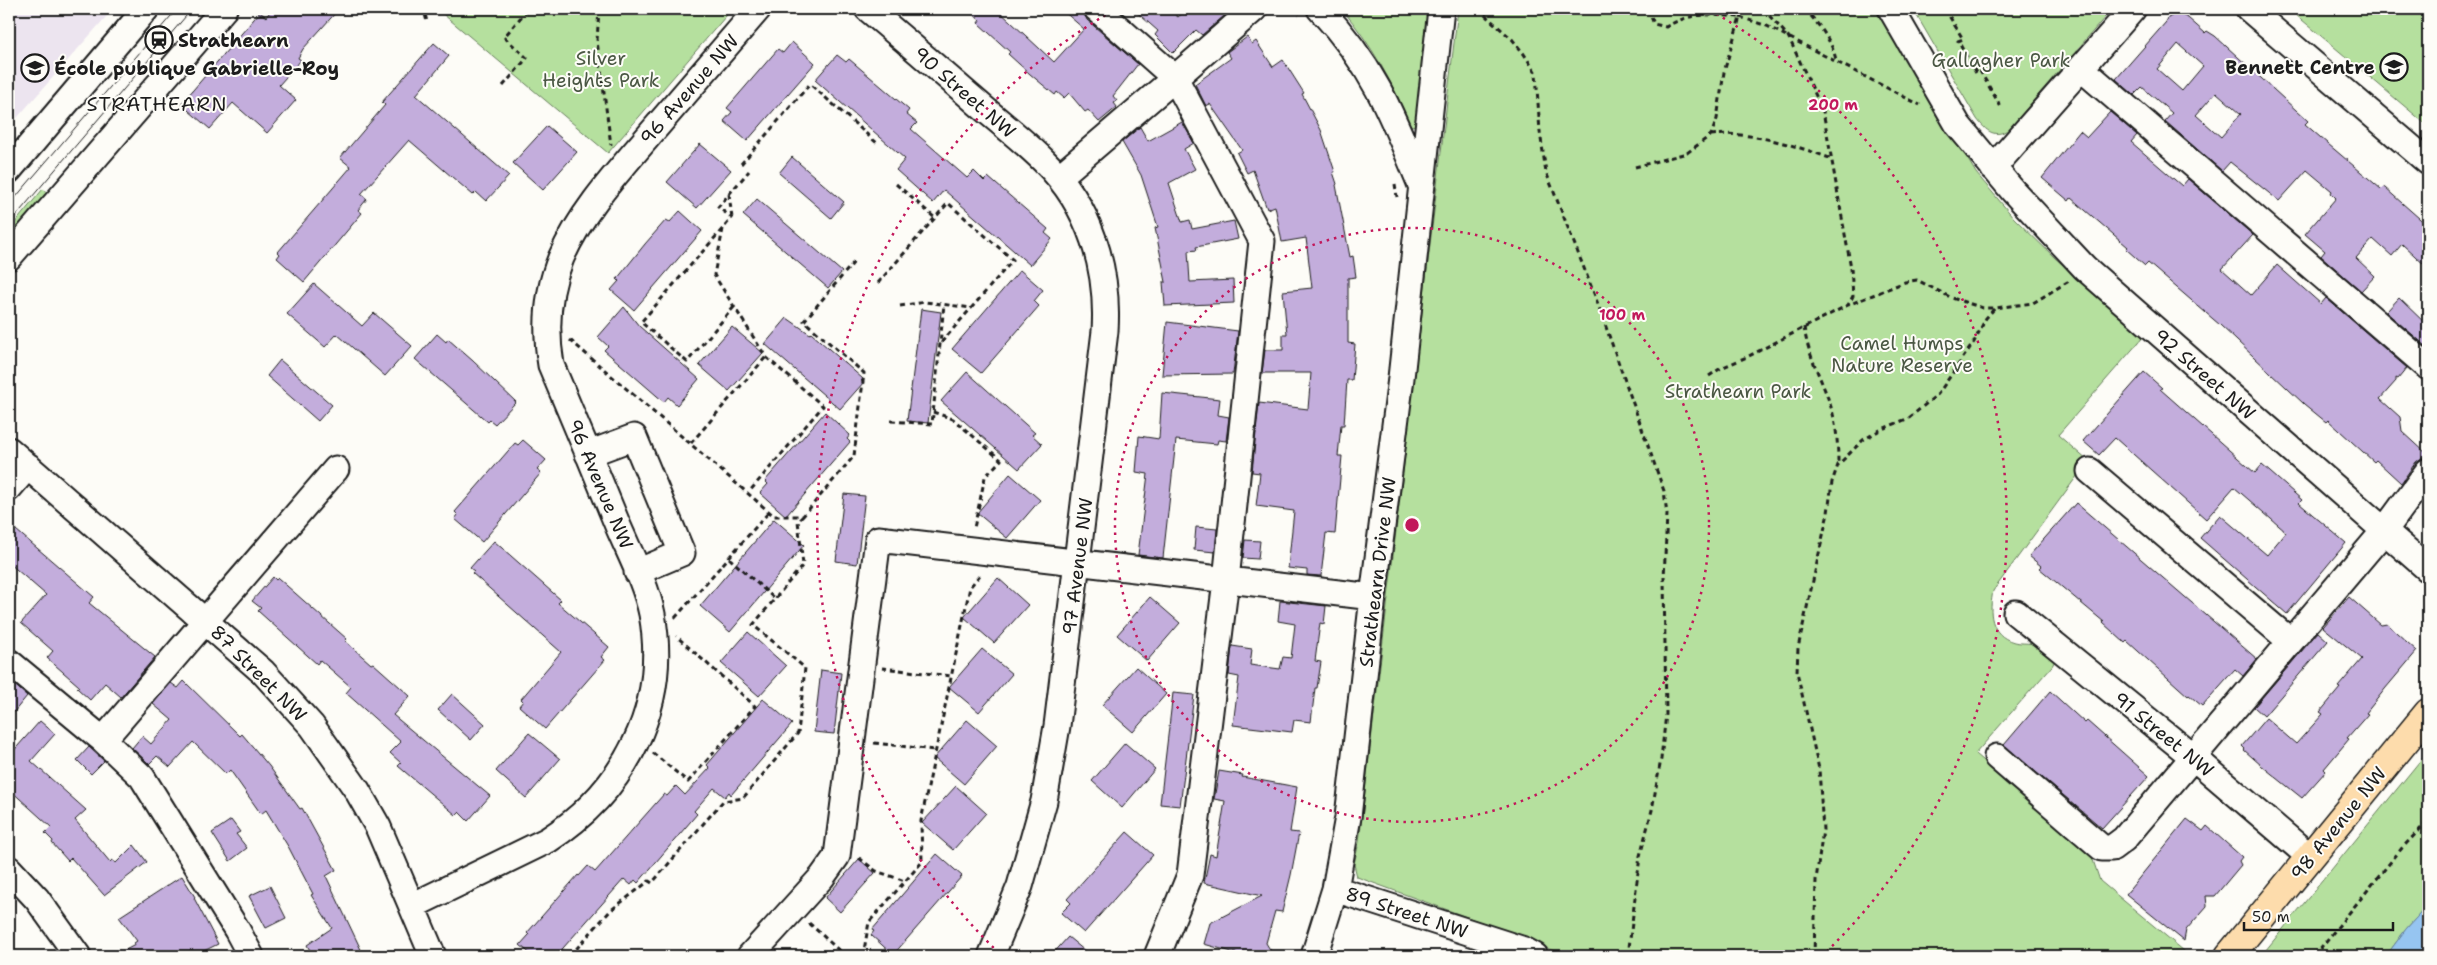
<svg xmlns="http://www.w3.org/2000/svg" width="2437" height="965" font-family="'Shantell Sans',sans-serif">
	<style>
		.built { fill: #ece4ef }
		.green { fill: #b5e09e; stroke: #687e5d }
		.water { fill: #96c5f1; stroke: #65819c }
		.building { fill: #c3addc; stroke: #1c1c1c; fill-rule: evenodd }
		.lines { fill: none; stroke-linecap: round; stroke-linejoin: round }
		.minor-casing { stroke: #1c1c1c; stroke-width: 29 }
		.major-casing { stroke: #1c1c1c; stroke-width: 31 }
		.path { stroke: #1c1c1c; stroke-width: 3; stroke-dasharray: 5 4; stroke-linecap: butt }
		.minor { stroke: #fdfcf7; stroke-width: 25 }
		.major { stroke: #fddcac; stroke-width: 28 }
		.tram { stroke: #1c1c1c; stroke-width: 1 }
		.ring { fill: none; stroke: #c2185b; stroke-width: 2.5; stroke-dasharray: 2.5 5 }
		.labels { text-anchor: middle; stroke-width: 4; stroke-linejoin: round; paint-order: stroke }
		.poi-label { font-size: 19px; font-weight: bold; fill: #1c1c1c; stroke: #fdfcf7; text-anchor: start }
		.park-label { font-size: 19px; fill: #4a5743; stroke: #fdfcf7 }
		.street-label { font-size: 19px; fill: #1c1c1c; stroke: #fdfcf7 }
		.neighbourhood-label { font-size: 20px; letter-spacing: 1px; fill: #1c1c1c; stroke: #fdfcf7 }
		.centre { fill: #c2185b; stroke: #fdfcf7; stroke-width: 2.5 }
		.ring-label { font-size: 15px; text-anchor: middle; font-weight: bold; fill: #c2185b; stroke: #fdfcf7; stroke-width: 4; stroke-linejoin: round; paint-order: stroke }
	</style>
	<rect width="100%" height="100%" fill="#fdfcf7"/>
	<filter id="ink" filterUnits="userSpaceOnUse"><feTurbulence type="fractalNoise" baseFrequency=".02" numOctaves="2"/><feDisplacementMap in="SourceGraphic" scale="10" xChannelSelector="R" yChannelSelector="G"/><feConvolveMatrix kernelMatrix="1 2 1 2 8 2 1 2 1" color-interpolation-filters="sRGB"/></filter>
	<g filter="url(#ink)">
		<path class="built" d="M9,9H113L9,127Z"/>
		<path class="green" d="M437,9H732L608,153Z
			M1342,9H1427L1429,16L1416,125L1412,126L1409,123C1392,81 1371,44 1342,9Z
			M1458,9H1881L1908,59L1976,173L2014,218L2055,258L2145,335L2058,435L2088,461L1993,591C1989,611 1989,635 2014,642C2022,644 2032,642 2041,646C2046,648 2052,654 2057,657L2052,666L1975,754L2091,854L2100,881L2190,956H1565L1522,937L1357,877L1354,864L1359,842Z
			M1913,9H2112L2009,129C1995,139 1986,131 1977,119Z
			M2289,9H2428V126Z
			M43,189L51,196L9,245V230Z
			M2428,751V905L2406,929L2386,956H2261Z"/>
		<path class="water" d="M2428,905V956H2386L2406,929Z"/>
		<path class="building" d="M272,9H339L303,49L298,58L301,60L279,85L296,100L267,133L233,103L210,129L181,104L260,12L266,17Z
			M967,9H997L1054,62L1084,29L1061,9H1083L1087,20L1138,64L1113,96L1117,101L1114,103L1117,107L1099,122L1088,110L1085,112L1069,93L1064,98L1057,92L1055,95L1030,74L1008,54L1010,52L978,23L980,20Z
			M1133,9H1168L1178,17L1187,9H1232L1202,35L1196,30L1173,53L1155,35L1158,31Z
			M2177,13L2188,18L2205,33L2207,31L2215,36L2308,121L2305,124L2328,144L2381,189L2383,187L2385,188L2428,226V268L2402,244L2392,256L2373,239L2356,258L2375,276L2361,291L2321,256L2325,251L2305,234L2336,198L2331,193L2332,191L2307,170L2279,201L2230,162L2222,171L2165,121L2172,113L2142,87L2134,95L2116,79L2166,22L2168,18ZM2178,44L2203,66L2182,91L2157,69ZM2216,92L2241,114L2221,137L2196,115Z
			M1247,37L1252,44L1256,41L1273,67L1283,60L1304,93L1302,94L1321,130L1335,172H1333L1337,184L1336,185L1350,257L1353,256L1356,277L1348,278V343L1355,344L1352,380H1347L1344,425H1341L1338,456H1342L1335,534L1326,533L1321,576L1307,575V570L1288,568L1294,511L1256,506L1260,473L1252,472L1259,403L1308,409L1311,373H1262L1265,350H1283V334H1287L1283,291L1312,288L1306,238L1282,242L1275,206L1267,209L1253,170L1247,173L1237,153L1242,150L1210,104L1206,106L1195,84L1231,58L1227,52Z
			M792,42L815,63L747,141L724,121L732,112L727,108L778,49L783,53Z
			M434,43L449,56L416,95L509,176L486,201L476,192L473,195L409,140L361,194L367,199L358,210L362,213L304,282L277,258L280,254L278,252L351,167L340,158L385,105L382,102Z
			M837,55L846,62L849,59L909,110L906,114L917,123L911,129L967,178L974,171L984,181L988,177L1048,229L1045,233L1052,239L1030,265L944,190L933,203L896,170L905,159L815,80Z
			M2110,112L2137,135L2131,142L2182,186L2188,179L2253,235L2222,269L2251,295L2277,265L2321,304L2326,298L2407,368L2398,379L2396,378V381L2380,399L2400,417L2402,431L2427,454L2416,462L2401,483L2376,460L2374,462L2328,420L2326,422L2304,404L2220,325L2148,263L2145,266L2126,249L2128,247L2071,198L2069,201L2042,178L2080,131L2087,137Z
			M1182,122L1194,143L1184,149L1195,169L1169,183L1182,222L1190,220L1192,229L1234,221L1238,239L1196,247L1197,250L1188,251L1190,282L1233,280L1234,303L1165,306L1163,282H1166L1155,228L1158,227L1141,175L1122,142L1140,127L1148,141Z
			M547,126L577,152L543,190L513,163Z
			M700,144L731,170L697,208L667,182Z
			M792,157L844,202L831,218L779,173Z
			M757,199L842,272L828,288L743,215Z
			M680,211L702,231L634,310L611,290L619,281L617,279L645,244L666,220L670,222Z
			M1020,270L1043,290L1034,301L1039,306L981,373L952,349Z
			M314,284L362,326L374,313L412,346L385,376L337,334L325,347L287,314Z
			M2399,298L2428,326V344L2426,346L2386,312Z
			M624,307L639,326L699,379L677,405L668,397L664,402L604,350L608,346L598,337Z
			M921,309L941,312L928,423L907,421Z
			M787,318L810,334L811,333L863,379L861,381L864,382L840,409L765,344Z
			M1167,322L1238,331L1233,374L1162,375Z
			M732,327L763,353L729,391L699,365Z
			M437,334L446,342L448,339L473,361L516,402L495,424L490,420L488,422L415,359Z
			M280,360L332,405L318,421L267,376Z
			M967,372L1035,433L1032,435L1042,444L1019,469L941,401Z
			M2144,372L2162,388L2160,389L2255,473L2262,465L2302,500L2299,503L2346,543L2287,614L2200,538L2220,515L2267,555L2286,532L2234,487L2206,519L2115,438L2099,455L2083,441Z
			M1162,393L1220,399L1218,415L1229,417L1226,441L1218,440L1217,444L1176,440L1163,558L1138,555L1148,474L1136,472L1139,436L1159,439Z
			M825,412L850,435L847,439L850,442L786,516L760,493L768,484L765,481Z
			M523,440L546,460L537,470L541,473L482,542L455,519L458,515L455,512L515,443L518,445Z
			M1010,474L1040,500L1007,538L977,513Z
			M844,494L865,496L857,564L836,561Z
			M2076,503L2257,659L2243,676L2235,669L2202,706L2189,695L2188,696L2138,651L2127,641L2125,643L2103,623L2104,622L2039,568L2041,566L2029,556Z
			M774,519L804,545L730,632L700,606Z
			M9,524L94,597L89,603L155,657L121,697L105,683L90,700L77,688L79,686L47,658L53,651L21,623L46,595L9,563Z
			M1196,527L1217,529L1215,552L1194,550Z
			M1245,540L1260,541L1258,559L1243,558Z
			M494,541L561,600L558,603L609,647L601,657L605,660L545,729L519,706L523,701L521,699L561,652L472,573L474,571L470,568Z
			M273,577L276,580L278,578L347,639L345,641L371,664L373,663L410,696L393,715L490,796L468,821L459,812L456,815L398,766L401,763L390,753L401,742L346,693L351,687L320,660L317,664L258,611L261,608L252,601Z
			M998,578L1028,605L994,643L964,617Z
			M1150,597L1180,623L1147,661L1117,635Z
			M2349,597L2381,625L2387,624L2417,651L2385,689L2366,713L2368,714L2347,738L2349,739L2324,769L2326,771L2302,798L2262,766L2244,750L2245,749L2242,746L2266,718L2296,744L2323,714L2320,712L2340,688L2338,687L2362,659L2323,627Z
			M1280,601L1326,606L1324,624L1320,623L1315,661L1321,662L1317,688H1315L1311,722L1294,720L1292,732L1233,725L1239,677L1229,675L1232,646L1252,649L1250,665L1280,669L1283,657L1291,658L1295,624L1278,621Z
			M748,632L786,666L759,696L721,663Z
			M2318,632L2328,641L2264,716L2254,707Z
			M982,649L1012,674L979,712L949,687Z
			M1136,667L1166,694L1133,732L1102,705Z
			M821,670L841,673L834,734L814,732Z
			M9,680L27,696L9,718Z
			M184,681L240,736L242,734L269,766L300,809L302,808L336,870L326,876L364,956H313L307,945L332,928L311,895L313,894L289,848L266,810L261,814L230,770L226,774L193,742L170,767L157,756L149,764L132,748L142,736L151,744L172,720L153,704L171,683L178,688Z
			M2050,691L2085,723L2087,721L2149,776L2102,828L2004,745Z
			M1173,693L1194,695L1180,806L1160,804Z
			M452,694L485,724L471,740L438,710Z
			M763,699L792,724L731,795L729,792L725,797L714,788L694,811L697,814L638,883L635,880L631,885L624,879L556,956H533L520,945L529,935L527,933L578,875L579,876L588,866L595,872L664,794L667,796L676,786L685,795L710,768L707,765Z
			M967,720L997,746L964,784L934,758Z
			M40,721L55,734L31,761L86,810L75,820L110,862L112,860L116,863L134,845L147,862L104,895L71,858L68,861L52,843L53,841L45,833L51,827L9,789V756Z
			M529,733L560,759L526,798L496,771Z
			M1125,743L1155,769L1122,808L1092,781Z
			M89,747L104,761L91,774L77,760Z
			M1219,771L1243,775L1242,777L1297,787L1290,832L1299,833L1291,875L1282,912L1275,911L1266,943L1274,956H1246L1204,944L1210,923L1262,896L1204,883L1210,854L1216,856L1225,801L1214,799Z
			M956,786L986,813L953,850L922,823Z
			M2187,819L2203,831L2207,826L2242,857L2239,861L2241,865L2215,896H2206L2207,906L2186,930L2184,941L2126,894Z
			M231,820L240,832L236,834L247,848L230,861L212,833Z
			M1127,832L1153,855L1084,933L1061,913L1071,903L1067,899Z
			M937,854L962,876L893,955L871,935L874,931L872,930Z
			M859,859L875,873L840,912L825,898Z
			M182,876L195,897L194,898L218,944L194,956H114L135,945L134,943L137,941L119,917Z
			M270,886L286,918L266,928L249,896Z
			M1068,937L1091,956H1051Z"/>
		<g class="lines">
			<g class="minor-casing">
				<path id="minor" d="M868,9C906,41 943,73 981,106C1002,124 1024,141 1044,161C1090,206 1109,268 1105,331L1057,726L1044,801L1020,886L991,956
					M1320,9C1373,66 1391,112 1420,183
					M1891,9L1958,125L2013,191L2085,268L2428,569
					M2249,9L2428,162
					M2081,68L2428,367
					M1993,168L2133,9
					M9,170L146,9
					M1059,177L1175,78L1097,9
					M9,257L224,9
					M9,450L263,672L312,726L357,790L378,827L433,956
					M588,454L634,437L682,553L637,572
					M2090,471L2290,641
					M9,488L28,466
					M2016,613L2192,756L2310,857
					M9,662L103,740L142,777L237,930L251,956
					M103,740L336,469
					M1997,757L2102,848H2112L2124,839L2384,531L2428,471
					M9,869L37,899L78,956
					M1335,889L1524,950L1535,956
					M412,906L548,840C625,790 669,707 652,614C646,584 630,554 618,526C596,472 574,419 551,365C545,329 547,292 561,258C582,210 619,171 652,132C687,91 723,50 758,9
					M750,956L822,877L837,856L878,539L1373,597
					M1157,956L1190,875L1226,580L1262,241L1175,78L1254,9
					M1314,956L1335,889L1348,817L1373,597L1401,378L1441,9"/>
			</g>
			<g class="major-casing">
				<path id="major" d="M2229,956L2428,713"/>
			</g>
			<path class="path" d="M419,9L425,14L427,22
				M599,9L597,41L611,145
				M1292,9L1299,15
				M1478,9L1512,39L1524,54L1536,73L1540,132L1546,172L1595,296L1664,491L1667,514L1664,578L1666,714L1661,759L1652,810L1640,856L1628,956
				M1763,9L1788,36L1823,111L1851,268L1853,296L1848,305
				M1805,9C1818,24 1832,40 1836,60
				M1945,9L1963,39L1958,41L1976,73L1980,71L2001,107
				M1740,17L1767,26L1920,105
				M503,86L527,58L504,37L528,9
				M1711,135C1750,131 1795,145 1832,159
				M741,164L810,84L878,144
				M1635,167L1687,153L1711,135L1717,119L1724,72L1740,17C1710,15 1693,11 1666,27L1654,24L1648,9
				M896,184L935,218
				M1395,184L1397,197
				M729,194L732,218
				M723,229L714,275L766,357L823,406L748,493
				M878,283L948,203L1013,260L940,344
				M900,306L925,302L972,308
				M734,307L687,362L641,322L732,218L718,207L749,171
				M1804,327C1808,358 1825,384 1833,414C1837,431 1838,447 1838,464
				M570,340L774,516H803L854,456L864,373L804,321L854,262
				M1709,376L1721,368L1749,356L1848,305L1905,282L1917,280L1952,298L1983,308H1995
				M933,412L953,419L1001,460L985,477L974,528
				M891,421L932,424L944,304
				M691,443L766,357
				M729,558L775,599
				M675,618L769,512
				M882,668L951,676
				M874,743L935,750
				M653,753L688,782L755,706L676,636
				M859,858L876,871L905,881
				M809,923L845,956
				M570,956L610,911L649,881L652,883L723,801L743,798L798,733L805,668L753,625L803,565L798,521L803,516
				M863,956L869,922L922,862L921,821L970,587L980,575L979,572
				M1814,956L1816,880L1823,830L1819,769L1797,672L1798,648L1828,513L1832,482L1838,465L1863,440L1880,430L1909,418L1938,394L1974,342L1986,318L1995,308L2033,303L2069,281
				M2314,956L2402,848L2428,821"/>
			<use href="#minor" class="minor"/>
			<use href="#major" class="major"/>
			<path class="tram" d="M9,205L177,9
				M9,224L192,9"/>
		</g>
	</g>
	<g class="ring">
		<circle cx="1412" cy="525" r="297"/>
		<path d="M999 953A595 595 0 0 1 1114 10M1710 10A595 595 0 0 1 1825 953"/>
	</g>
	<defs>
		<g id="station-ring" transform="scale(1.4375)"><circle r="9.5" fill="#fdfcf7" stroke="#1c1c1c" stroke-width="1.5"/><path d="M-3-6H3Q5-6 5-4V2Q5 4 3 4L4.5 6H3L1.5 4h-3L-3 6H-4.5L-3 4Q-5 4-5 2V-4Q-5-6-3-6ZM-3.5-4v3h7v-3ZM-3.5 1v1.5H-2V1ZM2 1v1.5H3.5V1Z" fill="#1c1c1c"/></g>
		<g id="school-ring" transform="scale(1.4375)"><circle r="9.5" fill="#fdfcf7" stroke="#1c1c1c" stroke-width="1.5"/><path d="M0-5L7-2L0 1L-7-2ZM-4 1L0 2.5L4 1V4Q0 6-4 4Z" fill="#1c1c1c"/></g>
	</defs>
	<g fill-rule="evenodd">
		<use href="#station-ring" x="159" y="40"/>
		<use href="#school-ring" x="2394" y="67"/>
		<use href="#school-ring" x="35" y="68"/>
	</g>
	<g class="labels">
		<g class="poi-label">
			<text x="178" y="47">Strathearn</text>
			<text x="2375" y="74" text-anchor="end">Bennett Centre</text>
			<text x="54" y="75">École publique Gabrielle-Roy</text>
		</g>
		<g class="park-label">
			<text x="601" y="65">Silver<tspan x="601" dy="22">Heights Park</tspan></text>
			<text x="2001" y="67">Gallagher Park</text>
			<text x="1902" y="350">Camel Humps<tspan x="1902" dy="22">Nature Reserve</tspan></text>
			<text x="1738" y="398">Strathearn Park</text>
		</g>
		<g class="street-label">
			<text transform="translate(689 89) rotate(-49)" y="7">96 Avenue NW</text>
			<text transform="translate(965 92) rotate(41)" y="7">90 Street NW</text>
			<text transform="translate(2205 374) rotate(41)" y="7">92 Street NW</text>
			<text transform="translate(601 484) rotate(67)" y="7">96 Avenue NW</text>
			<text transform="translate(1077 566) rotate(-83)" y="7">97 Avenue NW</text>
			<text transform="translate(1377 572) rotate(-83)" y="7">Strathearn Drive NW</text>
			<text transform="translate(259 673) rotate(45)" y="7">87 Street NW</text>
			<text transform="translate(2164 734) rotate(39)" y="7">91 Street NW</text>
			<text transform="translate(2338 823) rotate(-51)" y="7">98 Avenue NW</text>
			<text transform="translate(1407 912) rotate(18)" y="7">89 Street NW</text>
		</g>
		<g class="neighbourhood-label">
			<text x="157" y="111">STRATHEARN</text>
		</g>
	</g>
	<circle cx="1412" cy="525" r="8" class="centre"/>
	<g class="ring-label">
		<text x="1833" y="110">200 m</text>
		<text x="1622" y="320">100 m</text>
	</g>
	<rect width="2437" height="965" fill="none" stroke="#fdfcf7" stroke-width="30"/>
	<rect x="15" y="15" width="2407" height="935" fill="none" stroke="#1c1c1c" stroke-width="2" filter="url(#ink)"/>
	<path d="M2244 922v8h149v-8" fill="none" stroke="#1c1c1c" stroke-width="2.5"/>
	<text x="2252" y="922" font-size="15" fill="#1c1c1c" stroke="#fdfcf7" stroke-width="4" paint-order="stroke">50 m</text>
</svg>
